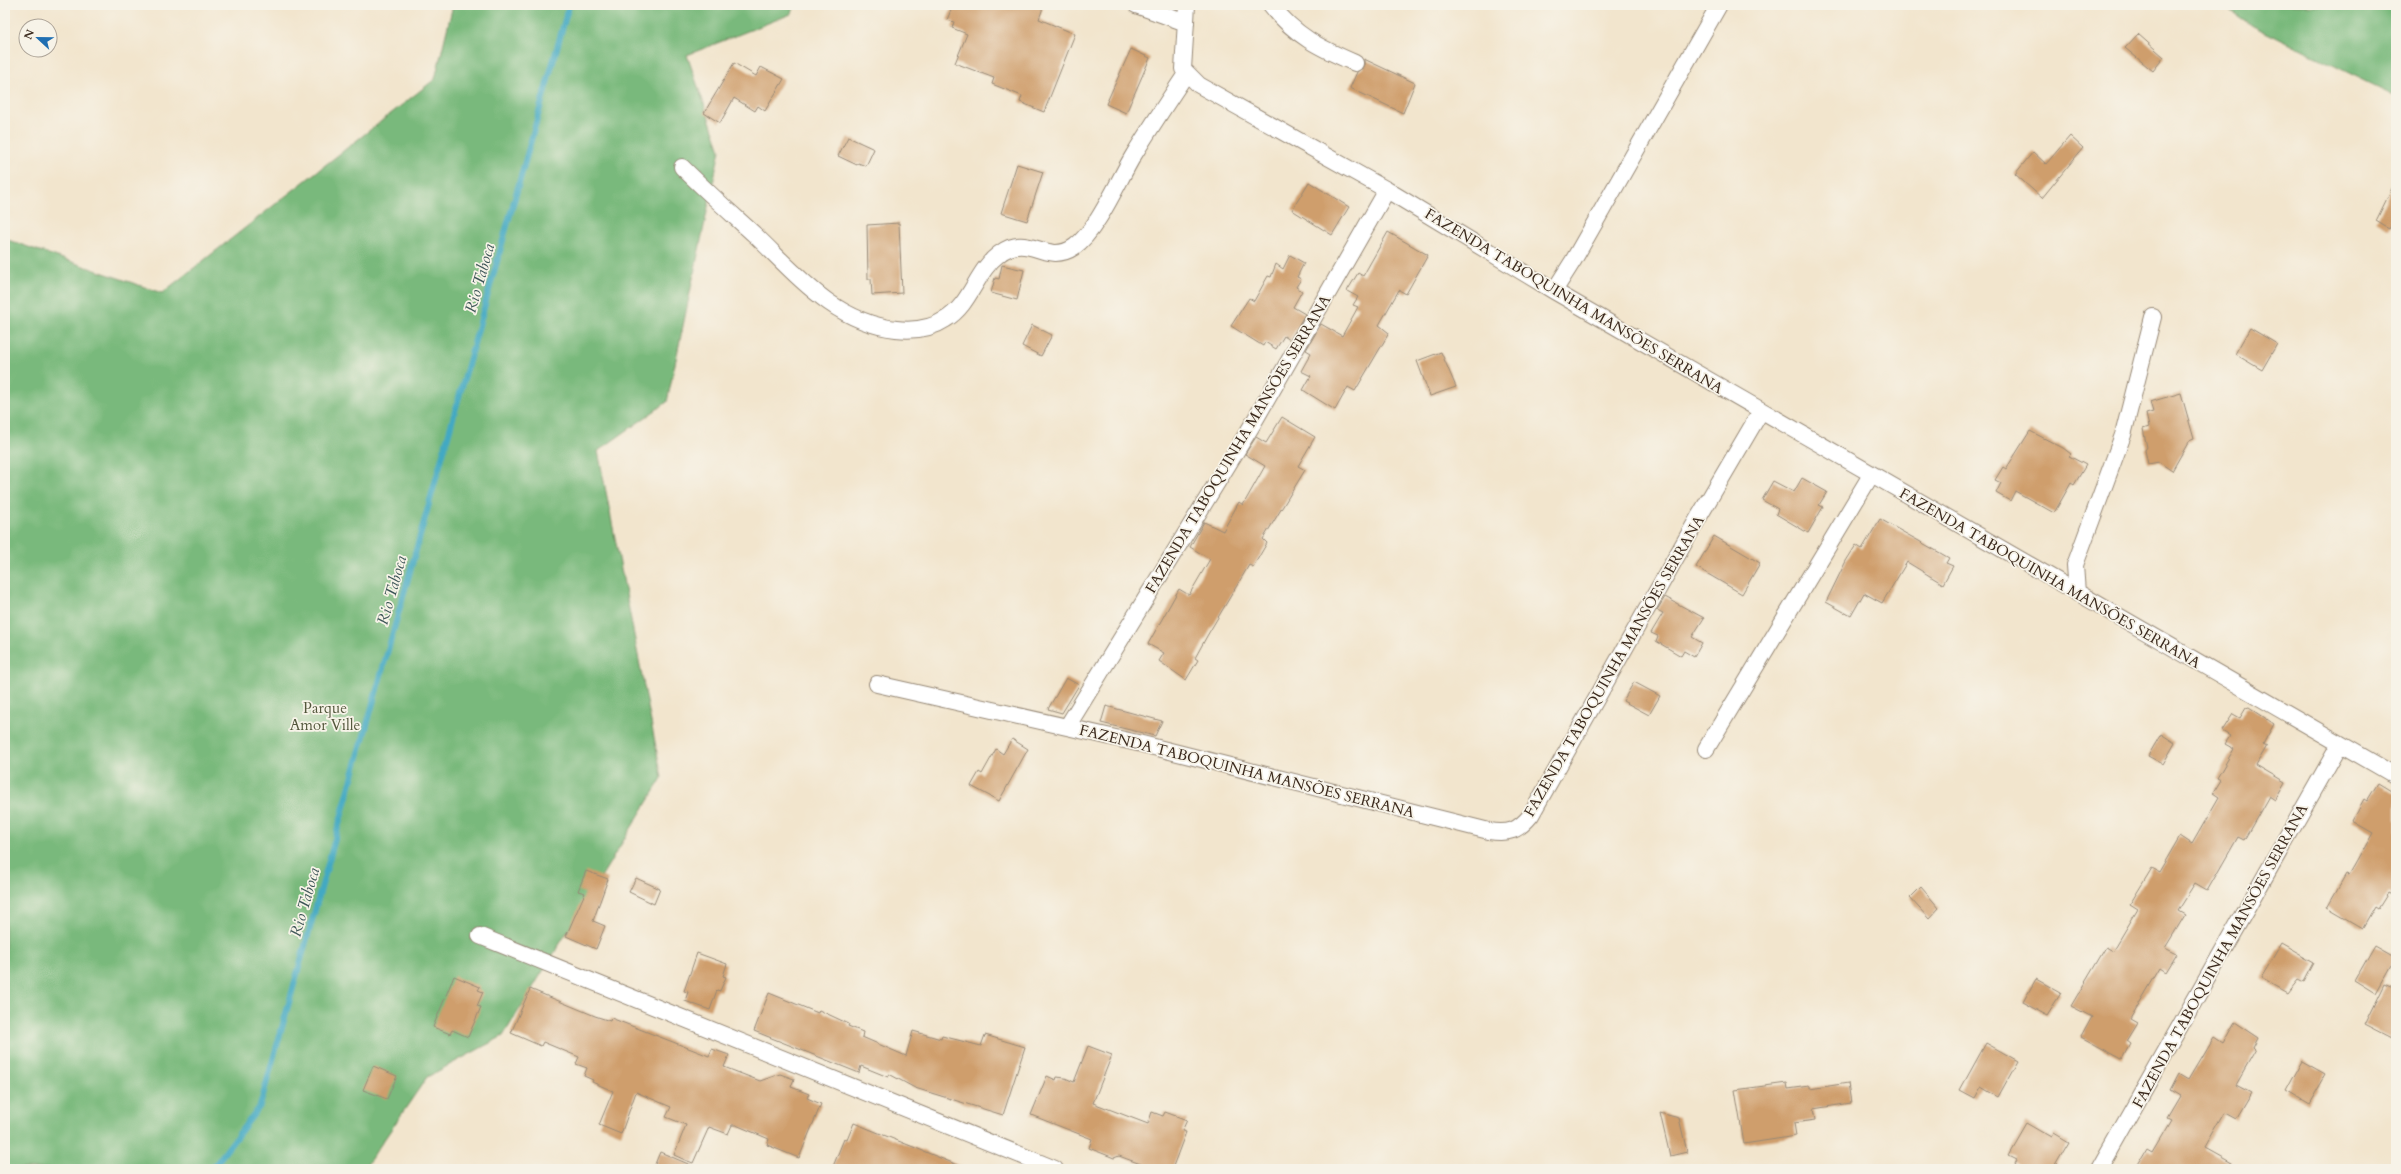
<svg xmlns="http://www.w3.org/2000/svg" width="2401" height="1174" font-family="Cardo,serif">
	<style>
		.forest { fill: #79b97b; stroke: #5a724c }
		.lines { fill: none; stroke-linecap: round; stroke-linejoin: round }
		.stream { stroke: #43a9c3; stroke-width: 6 }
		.building { fill: #cf9e6c }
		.minor-casing { stroke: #968876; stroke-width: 18 }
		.minor { stroke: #fff; stroke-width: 16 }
		.labels { text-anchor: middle; stroke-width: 3.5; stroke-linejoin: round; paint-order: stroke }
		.street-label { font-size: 15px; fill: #3b2a1e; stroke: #f7f3e8 }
		.park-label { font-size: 15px; fill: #52563b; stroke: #f7f3e8 }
		.water-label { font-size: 16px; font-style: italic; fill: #3e5658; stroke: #f7f3e8 }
	</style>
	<rect width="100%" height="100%" fill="#f7f3e8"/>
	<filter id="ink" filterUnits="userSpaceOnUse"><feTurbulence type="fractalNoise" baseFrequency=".025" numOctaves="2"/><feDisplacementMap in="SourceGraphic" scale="8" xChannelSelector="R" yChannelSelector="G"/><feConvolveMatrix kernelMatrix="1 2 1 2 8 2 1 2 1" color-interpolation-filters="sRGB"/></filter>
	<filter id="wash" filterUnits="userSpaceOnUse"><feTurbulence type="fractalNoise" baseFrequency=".012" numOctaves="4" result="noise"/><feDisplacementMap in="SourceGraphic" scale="16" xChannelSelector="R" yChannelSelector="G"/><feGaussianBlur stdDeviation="0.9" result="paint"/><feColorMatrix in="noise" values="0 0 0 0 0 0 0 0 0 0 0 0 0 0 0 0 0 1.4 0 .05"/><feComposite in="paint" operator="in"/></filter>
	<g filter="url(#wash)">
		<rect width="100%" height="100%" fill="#f2e5cd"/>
		<path class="forest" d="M453,5H794L791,14L687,55L720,150L667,402L598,451L662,778L503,1036L427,1077L364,1169H5V239L162,293L435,79Z
			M2222,5H2396V96L2253,26Z"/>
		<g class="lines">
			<path class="stream" d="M212,1169L260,1106L569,5"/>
		</g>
		<g id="blocks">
			<path class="building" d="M953,5H1044L1039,19L1075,34L1044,112L1020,102L1022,96L992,84L994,78L955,63L967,34L952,28L954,22L947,20Z
				M2138,34L2164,57L2153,71L2125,48Z
				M1131,49L1150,58L1126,113L1106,104Z
				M1364,59L1415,83L1403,113L1350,88L1357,72L1364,67Z
				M734,63L756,76L761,67L784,79L765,111L758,106L755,111L734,98L720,123L704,113Z
				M2070,136L2083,148L2042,198L2015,174L2033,152L2046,164Z
				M848,137L874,149L866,166L858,163L857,165L838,156Z
				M1017,164L1043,172L1027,221L1001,213Z
				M2396,180V217L2389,229L2376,221Z
				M1309,182L1349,207L1332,235L1292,210Z
				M899,223L902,293L872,295L871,279H868L867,225Z
				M1388,232L1428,255L1406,294L1399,290L1379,325L1389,333L1355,391L1348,387L1335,410L1303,390L1311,376L1301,371L1311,353L1306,350L1321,324L1342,336L1358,307L1353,305L1358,297L1347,291L1358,273L1363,276Z
				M1290,255L1304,263L1297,277L1301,279L1296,287L1302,291L1293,307L1305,314L1290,340L1284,336L1276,349L1265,342L1263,346L1231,326L1249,298L1254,301L1268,276L1271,277L1276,264L1283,269Z
				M1002,265L1024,270L1017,300L991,293L995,278L999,279Z
				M1032,325L1052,335L1041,356L1022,346Z
				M2250,328L2277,344L2262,370L2235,354Z
				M1441,352L1456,387L1430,396L1417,361Z
				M2181,393L2194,439L2189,441L2172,471L2159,462L2148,464L2145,450L2147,447L2143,429L2149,427L2146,414L2153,412L2150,402Z
				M1282,417L1315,437L1298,466L1305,470L1263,539L1267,543L1253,567L1249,565L1207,636L1195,658L1198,660L1186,680L1159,661L1164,653L1148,644L1179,589L1189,595L1210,559L1190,547L1204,522L1223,531L1239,502L1243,505L1265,466L1245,454L1256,437L1266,443Z
				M2030,431L2063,448L2071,454L2069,456L2086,465L2074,485L2071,483L2054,513L2015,491L2010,501L1996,493L2001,483L1995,480L2003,467L2006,469Z
				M1802,478L1827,492L1819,505L1823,507L1808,533L1776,514L1778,509L1762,500L1773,481L1794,492Z
				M1880,519L1949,558L1946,563L1953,566L1943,584L1907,562L1882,603L1864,593L1851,616L1826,602L1846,561L1856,545L1862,549Z
				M1714,536L1760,563L1742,594L1696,567Z
				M1665,597L1704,618L1692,637L1702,643L1694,657L1684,651L1681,656L1656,641L1658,636L1651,633L1663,613L1657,610Z
				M1066,678L1079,685L1062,713L1048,709Z
				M1634,682L1660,696L1649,715L1623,701Z
				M1106,706L1162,721L1155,736L1101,723Z
				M2249,707L2274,724L2263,744L2267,746L2256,765L2285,782L2275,800L2269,796L2244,840L2238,837L2207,891L2195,884L2178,911L2185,915L2165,948L2177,954L2166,972L2160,968L2130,1019L2137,1023L2126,1041L2130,1044L2122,1059L2081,1037L2092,1017L2071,1006L2106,947L2113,951L2138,909L2130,904L2152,868L2159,872L2180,836L2192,844L2219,797L2213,793L2221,780L2217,778L2234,749L2225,744L2230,736L2222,731L2233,714L2240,718L2246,708Z
				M2161,734L2175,743L2163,764L2148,756Z
				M1012,739L1028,749L999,801L971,786L979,772L982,774L996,749L1003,754Z
				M2378,783L2396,794V897L2388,893L2378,909L2375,907L2363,928L2327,907L2346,874L2349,875L2373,833L2352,821L2364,799L2367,801Z
				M586,871L608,879L593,921L605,926L596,949L566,936L585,893L578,891Z
				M636,878L660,889L654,904L629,892Z
				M1921,887L1939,908L1929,919L1910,898Z
				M2281,944L2314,963L2304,982L2298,979L2287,993L2261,978Z
				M2375,945L2396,957L2376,993L2355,980Z
				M697,953L727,964L723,976L726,977L720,991L717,990L710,1010L685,1001L688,992L684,991Z
				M454,976L480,987L478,990L483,992L477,1006L481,1007L468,1037L452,1030L450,1034L433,1027Z
				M2036,979L2061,993L2047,1015L2023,1002Z
				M2385,984L2396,989V1041L2365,1025Z
				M530,989L595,1016L610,1021L611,1018L709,1056L712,1049L729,1055L724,1067L760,1081L780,1074L794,1079L791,1087L809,1094L807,1098L821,1104L799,1158L767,1145L769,1139L736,1125H732L728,1134L709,1127L693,1163L685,1160L674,1155L686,1125L666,1117L671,1107L636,1092L621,1134L599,1125L613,1091L592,1082L593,1080L584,1076L587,1068L576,1064L579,1057L543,1042L541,1046L511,1033Z
				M769,993L818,1013L819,1010L849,1024L848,1026L863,1032L862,1037L906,1056L913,1031L941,1039L942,1036L981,1046L985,1035L1025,1047L1003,1115L915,1088L889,1074L888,1077L861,1066L859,1073L754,1031Z
				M2235,1022L2259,1038L2254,1048L2256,1050L2236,1085L2251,1093L2235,1120L2224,1114L2204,1149L2240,1169H2135L2147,1149L2152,1152L2171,1120L2167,1118L2180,1096L2170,1090L2179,1073L2189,1079L2214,1037L2223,1043Z
				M1986,1043L2018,1061L1998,1097L1981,1087L1975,1098L1960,1090Z
				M1088,1046L1112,1055L1093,1103L1148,1124L1152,1112L1163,1116L1165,1112L1187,1120L1182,1131L1186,1132L1172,1169H1154L1119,1156L1114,1158L1089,1148L1092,1139L1031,1115L1047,1076L1056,1080L1057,1077L1065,1078L1074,1082Z
				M2303,1060L2326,1073L2308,1104L2286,1091Z
				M373,1066L397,1076L387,1099L363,1090Z
				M1787,1083L1788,1089L1810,1086V1089L1848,1083L1851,1103L1813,1109L1815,1120L1794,1123L1796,1136L1744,1144L1735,1090Z
				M1660,1113L1679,1118L1687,1152L1670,1156Z
				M854,1123L965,1168V1169H832L844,1139L847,1140Z
				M2026,1123L2052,1138L2054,1133L2069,1142L2053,1169H2026L2014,1162L2016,1158L2008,1154Z
				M660,1152L700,1169H653Z"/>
		</g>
	</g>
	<g filter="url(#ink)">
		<use href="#blocks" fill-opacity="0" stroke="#968876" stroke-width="1"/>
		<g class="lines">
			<g class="minor-casing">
				<path id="minor" d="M1136,5L1186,23
					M1187,5L1183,69L1199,85L1387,190L1554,291L2396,776
					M1271,5C1295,36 1320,48 1355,63
					M682,167C706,191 731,213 756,236C798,276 835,322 896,329C914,331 931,329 946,319C971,304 976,271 999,254C1029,231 1046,266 1074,247C1097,231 1118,181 1133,156C1150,128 1168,101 1186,74
					M1554,291L1573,261L1719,5
					M2077,593L2075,565L2123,435L2153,317
					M877,684L1142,744L1489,831C1509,834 1518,831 1531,815L1697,520L1761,411
					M1067,727L1251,427L1387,190
					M1706,749L1871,475
					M480,936L1055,1169
					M2099,1169L2340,744"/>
			</g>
			<use href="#minor" class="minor"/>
		</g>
	</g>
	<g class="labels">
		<g class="street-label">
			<text transform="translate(1574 301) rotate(31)" y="5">FAZENDA TABOQUINHA MANSÕES SERRANA</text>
			<text transform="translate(1238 444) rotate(-59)" y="5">FAZENDA TABOQUINHA MANSÕES SERRANA</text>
			<text transform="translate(2050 578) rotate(30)" y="5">FAZENDA TABOQUINHA MANSÕES SERRANA</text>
			<text transform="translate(1614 666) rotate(-60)" y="5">FAZENDA TABOQUINHA MANSÕES SERRANA</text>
			<text transform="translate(1247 771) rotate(14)" y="5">FAZENDA TABOQUINHA MANSÕES SERRANA</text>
			<text transform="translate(2220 956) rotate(-61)" y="5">FAZENDA TABOQUINHA MANSÕES SERRANA</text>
		</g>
		<g class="park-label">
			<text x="325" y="713">Parque<tspan x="325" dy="17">Amor Ville</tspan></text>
		</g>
		<g class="water-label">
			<text transform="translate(479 278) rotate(-74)" y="6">Rio Taboca</text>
			<text transform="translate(391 590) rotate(-74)" y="6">Rio Taboca</text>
			<text transform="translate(304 902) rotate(-74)" y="6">Rio Taboca</text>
		</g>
	</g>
	<rect width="2401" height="1174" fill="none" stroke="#f7f3e8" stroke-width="20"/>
	<g transform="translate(38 38) rotate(292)"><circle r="19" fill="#f7f3e8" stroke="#aca397"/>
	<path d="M0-3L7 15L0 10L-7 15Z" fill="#1f6fb2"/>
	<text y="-6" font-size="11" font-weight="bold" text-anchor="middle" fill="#3b2a1e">N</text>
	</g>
</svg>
